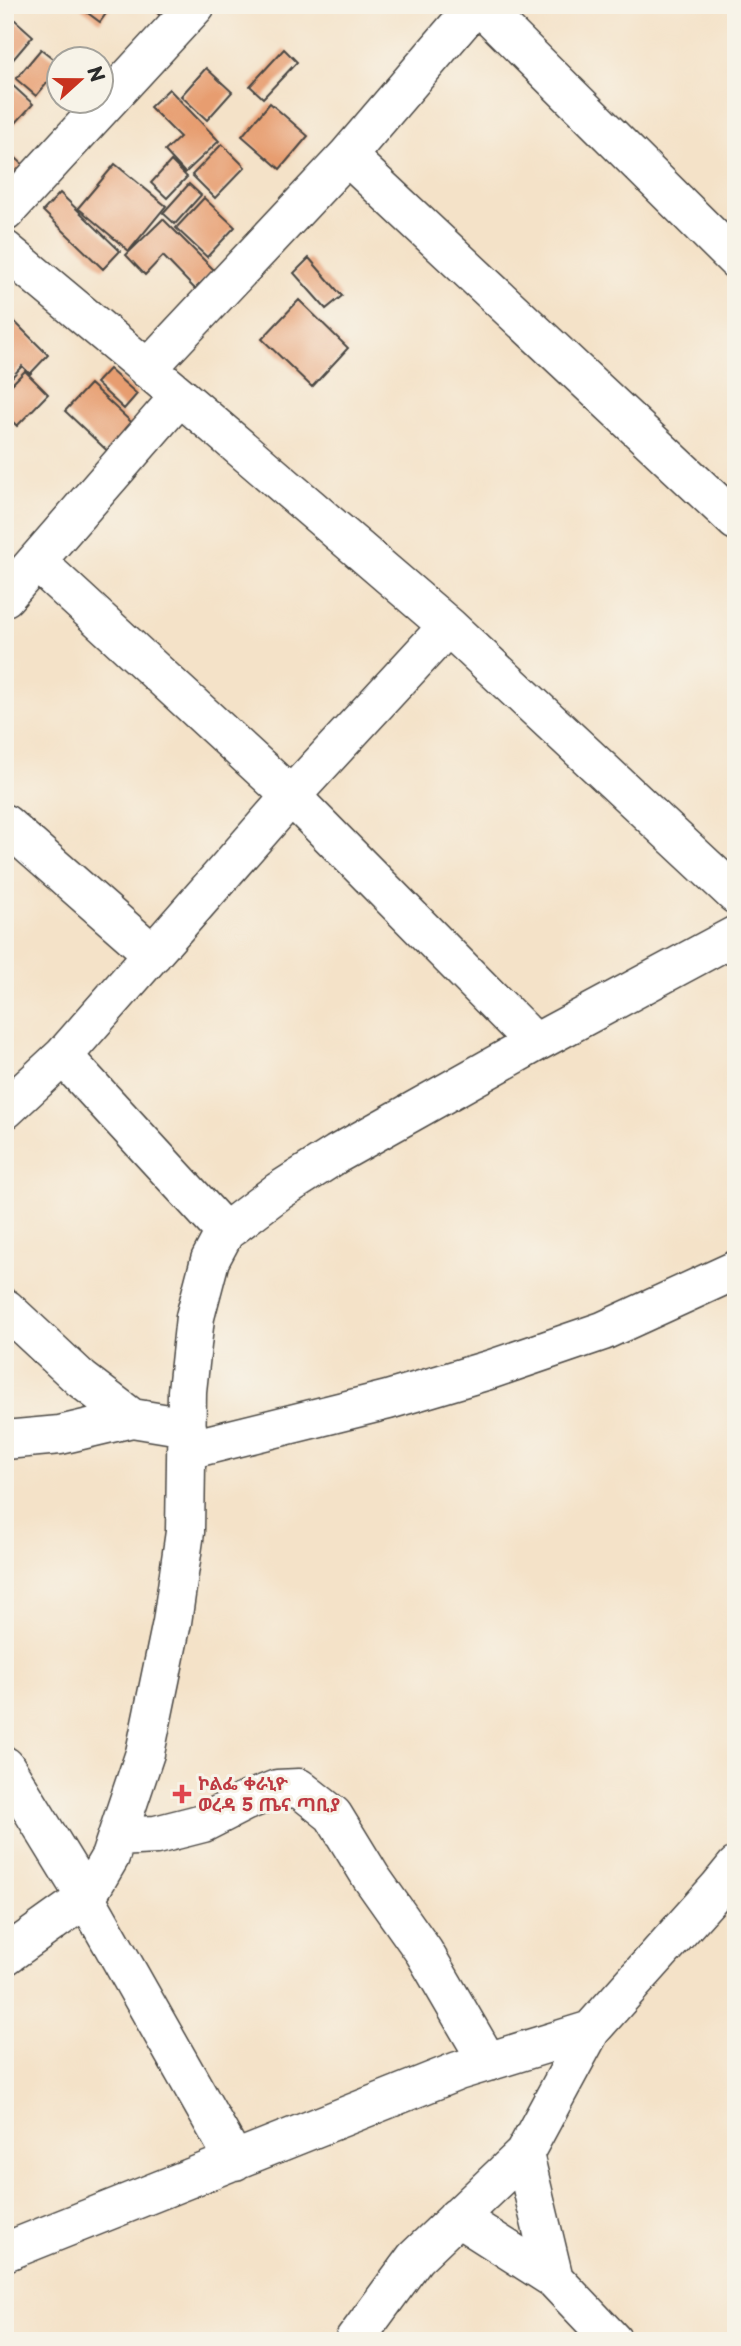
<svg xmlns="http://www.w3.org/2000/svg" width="741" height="2346" font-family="'Playpen Sans','Noto Sans Ethiopic',sans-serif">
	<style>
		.building { fill: #e79d70 }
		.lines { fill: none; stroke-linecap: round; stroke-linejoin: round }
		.street-casing { stroke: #494643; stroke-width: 41 }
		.street { stroke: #fff; stroke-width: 38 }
		.health-dot { fill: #e0444e; stroke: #f7f3e8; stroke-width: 2.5 }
		.labels { text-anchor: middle; stroke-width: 6; stroke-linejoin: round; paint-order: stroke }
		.health-label { font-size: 18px; font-weight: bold; fill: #be3a42; stroke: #f7f3e8; text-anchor: start }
	</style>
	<rect width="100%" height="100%" fill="#f7f3e8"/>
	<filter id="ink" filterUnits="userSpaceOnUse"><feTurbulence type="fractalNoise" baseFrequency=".0143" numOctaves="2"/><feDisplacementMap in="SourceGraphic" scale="14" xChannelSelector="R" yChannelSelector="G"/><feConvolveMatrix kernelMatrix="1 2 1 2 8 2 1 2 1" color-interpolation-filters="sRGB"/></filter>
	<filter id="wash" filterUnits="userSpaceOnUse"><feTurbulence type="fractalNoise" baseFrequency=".00686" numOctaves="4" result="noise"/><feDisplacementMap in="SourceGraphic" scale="28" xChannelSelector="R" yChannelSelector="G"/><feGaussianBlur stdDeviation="1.57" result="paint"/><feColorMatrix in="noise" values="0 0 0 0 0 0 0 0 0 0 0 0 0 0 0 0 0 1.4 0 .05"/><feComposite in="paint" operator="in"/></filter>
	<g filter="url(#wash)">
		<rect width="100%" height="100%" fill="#f4e2c8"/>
		<g id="blocks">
			<path class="building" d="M83,5H112L100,22L81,8Z
				M148,5H177L169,23Z
				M5,11L33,36L5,69Z
				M41,49L60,64V68L36,96L16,79Z
				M284,49L297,62L263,98L250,86Z
				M206,68L232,92L207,120L181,96Z
				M10,83L33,104L5,135V88Z
				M169,89L219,141L185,173L165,151L180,137L150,107Z
				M270,103L308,136L280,169L242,136Z
				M222,144L245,167L215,198L192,175Z
				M5,148L29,170L5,197Z
				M171,161L187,177L167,198L151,183Z
				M115,164L166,206L129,251L78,208Z
				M189,184L201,195L175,224L163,213Z
				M60,193L120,251L103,269L43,211Z
				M204,198L235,227L207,257L176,228Z
				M163,219L214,270L195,289L163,256L145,275L126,255Z
				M309,258L342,296L326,309L294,273Z
				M299,300L348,348L312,387L262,339Z
				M8,315L48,355L30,374L22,366L11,378L5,372V319Z
				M109,369L137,394L124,409L96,383Z
				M25,371L48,394L17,426L5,414V391Z
				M90,384L141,431L116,459L65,411Z"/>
		</g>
	</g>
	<g filter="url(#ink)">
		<use href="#blocks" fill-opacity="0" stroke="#494643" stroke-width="2"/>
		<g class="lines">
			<g class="street-casing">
				<path id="street" d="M479,5L736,260
					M347,156L736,521
					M5,212L196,5
					M5,250L180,396L448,626L736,895
					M147,369L347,156L476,5
					M37,562L291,796L535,1043
					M5,597L180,396
					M5,824L153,954
					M63,1056L225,1232
					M5,1110L63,1056L291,796L448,626
					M5,1308L81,1379L132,1418
					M5,1440L60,1435L132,1418L187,1427
					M187,1450L388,1400L492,1369L603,1331L736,1270
					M5,1766L86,1898L235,2161
					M117,1837L156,1835L203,1823L244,1802L277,1789L299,1788L333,1815L371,1877L424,1952L488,2062
					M5,1956L86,1898L110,1857L145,1753L172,1622L185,1532L187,1391L195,1317L210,1260L225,1232L279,1191L337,1154L535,1043L736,935
					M524,2154L554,2279
					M457,2217L554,2279L613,2341
					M5,2252L458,2071L591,2030
					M354,2341L415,2258L524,2154L591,2030L719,1887L736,1866"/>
			</g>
			<use href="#street" class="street"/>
		</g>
	</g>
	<path class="health-dot" d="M178.5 1783.5h7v7h7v7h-7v7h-7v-7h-7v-7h7z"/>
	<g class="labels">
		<g class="health-label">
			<text x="198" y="1790">ኮልፌ ቀራኒዮ<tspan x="198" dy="21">ወረዳ 5 ጤና ጣቢያ</tspan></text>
		</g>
	</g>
	<rect width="741" height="2346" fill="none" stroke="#f7f3e8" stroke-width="28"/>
	<g transform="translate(80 80) rotate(69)"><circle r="33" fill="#f7f3e8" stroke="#a5a39c" stroke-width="2"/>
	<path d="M0-5L12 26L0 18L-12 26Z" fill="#c8321e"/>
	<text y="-10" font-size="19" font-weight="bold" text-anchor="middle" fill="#2b2b2b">N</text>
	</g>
</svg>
